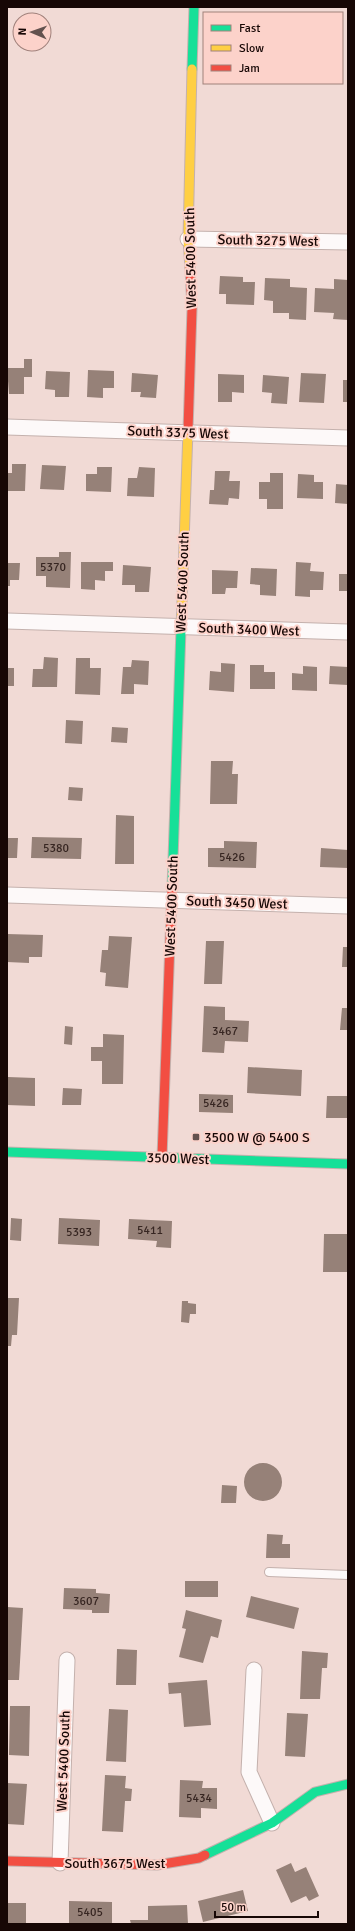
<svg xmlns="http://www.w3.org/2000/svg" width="355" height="1931" font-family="Signika,sans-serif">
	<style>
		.building { fill: #968178 }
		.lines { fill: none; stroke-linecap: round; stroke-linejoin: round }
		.lane-casing { stroke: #c4b1ad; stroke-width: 10 }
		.street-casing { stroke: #c4b1ad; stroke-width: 17 }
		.fast-casing { stroke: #c4b1ad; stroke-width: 11 }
		.slow-casing { stroke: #c4b1ad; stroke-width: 11 }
		.jam-casing { stroke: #c4b1ad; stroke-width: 11 }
		.lane { stroke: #fdf9f9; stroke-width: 8 }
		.street { stroke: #fdf9f9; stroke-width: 15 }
		.fast { stroke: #16e098; stroke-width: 9 }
		.slow { stroke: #ffcf43; stroke-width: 9 }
		.jam { stroke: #f24e42; stroke-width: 9 }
		.poi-dot { fill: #63514e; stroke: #fcd2ca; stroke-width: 1.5 }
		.labels { text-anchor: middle; stroke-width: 4; stroke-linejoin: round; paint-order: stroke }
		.number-label { font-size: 12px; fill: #372622 }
		.street-label { font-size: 14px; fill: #170705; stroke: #fcd2ca }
		.poi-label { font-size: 14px; fill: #170705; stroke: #fcd2ca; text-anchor: start }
	</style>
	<rect width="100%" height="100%" fill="#f1dad5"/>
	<path class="building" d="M220,276L243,277V282H255L254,305L226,304V294H219Z
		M265,278L290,279V287L307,288L306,320L289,319V313H273V301L264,300Z
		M334,279L348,280V320L333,319L334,313L314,312L315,288L334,289Z
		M24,359H32V377H24V394H9L7,368H24Z
		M88,370L114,371V388H103V398L87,397Z
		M46,371L70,372L69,397H55V390L45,389Z
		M132,373L158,375L156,398L140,397L141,392H131Z
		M301,373L326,374L324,403L299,402Z
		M218,374L244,375V393L232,392V402H218Z
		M263,375L289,377L287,404L271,403L272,393L262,392Z
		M343,380H348V402H343Z
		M12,464H26L25,491H7V473H12Z
		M42,465L66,466L64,490L40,489Z
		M97,467H112L111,492L86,491V474H97Z
		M139,467L155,468L154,497L127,496L128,478H137Z
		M215,471H230L229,481H240L239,499L229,498L228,505L209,504L210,490H214Z
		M270,473H283V509H267V499H259V482H270Z
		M298,474L314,475V482H323V499L297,498Z
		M336,484L348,485V504L335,503Z
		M59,552H71L70,588L46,587V576H36V557H59Z
		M81,562H113V571H105V581L95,580V590L81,589Z
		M296,562L311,563L310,571L324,572L323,590H310V597L295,596Z
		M7,563H20L19,580H10V586H7Z
		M123,565L151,567L149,592H135V585H122Z
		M251,568L277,569L276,596L260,595V585L250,584Z
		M212,570L238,571L237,588H226L225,594H212Z
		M339,574H348V591H339Z
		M44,657L58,658L57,687H32L33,669H43Z
		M76,658H90V668H101L100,695L75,694Z
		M132,660L149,661L148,685L134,684V694H121L123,667H131Z
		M221,663L235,664L234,692L209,690L210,671L221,672Z
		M250,665H264V672H275V689H250Z
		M303,666L317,667V691L292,690V673L303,674Z
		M330,666L348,667V685L329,684Z
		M7,668H14V686H7Z
		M66,720L83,721L82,744L65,743Z
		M112,727L128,728L127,743L111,742Z
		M211,761H233L232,774H238L237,804H210Z
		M69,787L83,788L82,801L68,800Z
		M116,815L134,816V864H115Z
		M32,837L82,838L81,859L31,858Z
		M7,838H18L17,858H7Z
		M224,841L257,842L256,868L208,867V848H224Z
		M321,848L348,850V868L320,867Z
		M7,934L43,935L42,957H29V963L7,962Z
		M109,936L132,937L128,988L105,986L106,973L100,972L102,950H108Z
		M206,941H224L222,984H204Z
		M343,947H348V967H342Z
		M204,1006L225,1007V1020L249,1021L248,1042L225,1041L224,1053L202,1052Z
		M342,1008H348V1030H340Z
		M65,1026L73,1027L72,1045L64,1044Z
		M103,1034L124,1035L123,1084H102V1061H91V1047H103Z
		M248,1067L302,1070L301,1096L247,1093Z
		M8,1077L35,1078V1106L7,1105Z
		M63,1088L82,1089L81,1105H62Z
		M199,1094L233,1095V1113L199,1112Z
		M327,1096H348V1118H326Z
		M11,1218L22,1219L21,1241L10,1240Z
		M59,1218L100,1220L99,1246L58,1244Z
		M129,1219L172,1221L171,1248L156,1247L157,1241L128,1239Z
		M324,1234H348L347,1272H323Z
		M7,1298H19L17,1335H12L11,1346H7Z
		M182,1301H188V1303L196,1304V1314H190L189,1323L181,1322Z
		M244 1482a19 19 0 1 1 38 0a19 19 0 1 1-38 0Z
		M222,1485L237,1486L236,1503H221Z
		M267,1534L283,1535L282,1544H290V1558H266Z
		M185,1581H218V1597H185Z
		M64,1588L96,1589V1593L110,1594L109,1613H92V1610L63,1609Z
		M251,1596L299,1608L294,1629L246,1617Z
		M7,1607L23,1608L19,1680H7Z
		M186,1610L222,1620L218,1638L211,1636L203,1663L179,1657L186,1629L182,1628Z
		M117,1649L137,1650L136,1685H116Z
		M302,1651L328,1653L327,1668H322L320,1699H300Z
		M207,1680L211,1725L184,1727L181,1693L169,1694L168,1683Z
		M10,1706H30L29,1756L9,1755Z
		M109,1709L128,1710L126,1762L106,1761Z
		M287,1713L308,1714L305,1757L285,1756Z
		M105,1775L126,1776L125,1788L132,1789L131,1801H125L123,1832L102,1831Z
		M180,1780L203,1781L202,1788H217V1809L201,1808V1818L179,1817Z
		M7,1783L27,1784L24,1825L7,1824Z
		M291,1863L295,1872L306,1867L319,1896L309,1901L306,1896L291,1903L276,1870Z
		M243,1890L248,1911L203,1922L198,1901Z
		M69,1901L112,1902V1923H69Z
		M7,1903H26V1924H7Z
		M187,1905L188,1924H131L130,1920H148V1906Z"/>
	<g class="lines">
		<g class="lane-casing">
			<path id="lane" d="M269,1572L348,1575"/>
		</g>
		<g class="street-casing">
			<path id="street" d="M188,239L348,242
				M7,427L348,438
				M7,621L348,632
				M7,895L348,906
				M254,1670L249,1772L272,1823
				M60,1863L67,1660"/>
		</g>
		<g class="fast-casing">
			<path id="fast" d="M192,69L194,7
				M172,888L181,629
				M7,1152L348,1164
				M205,1855L272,1823L315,1792L348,1784"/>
		</g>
		<g class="slow-casing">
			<path id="slow" d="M190,268L188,239L192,69
				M181,629L188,430"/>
		</g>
		<g class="jam-casing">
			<path id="jam" d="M188,430L192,309L190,268
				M162,1157L172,888
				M7,1861L157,1865L199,1858L205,1855"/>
		</g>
		<use href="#lane" class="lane"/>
		<use href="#street" class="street"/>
		<use href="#fast" class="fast"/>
		<use href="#slow" class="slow"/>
		<use href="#jam" class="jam"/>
	</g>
	<rect class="poi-dot" x="192" y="1133" width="8" height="8" rx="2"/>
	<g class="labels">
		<g class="number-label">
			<text x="53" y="571">5370</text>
			<text x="56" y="852">5380</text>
			<text x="232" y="861">5426</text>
			<text x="225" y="1035">3467</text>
			<text x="216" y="1107">5426</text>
			<text x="150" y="1234">5411</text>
			<text x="79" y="1236">5393</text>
			<text x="86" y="1605">3607</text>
			<text x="199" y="1802">5434</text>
			<text x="90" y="1916">5405</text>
		</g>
		<g class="street-label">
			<text transform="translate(268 240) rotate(1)" y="5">South 3275 West</text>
			<text transform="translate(190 258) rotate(-91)" y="5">West 5400 South</text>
			<text transform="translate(178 432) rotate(2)" y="5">South 3375 West</text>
			<text transform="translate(182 582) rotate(-88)" y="5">West 5400 South</text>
			<text transform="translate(249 629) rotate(2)" y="5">South 3400 West</text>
			<text transform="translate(237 902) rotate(2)" y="5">South 3450 West</text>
			<text transform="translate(171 906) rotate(-88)" y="5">West 5400 South</text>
			<text transform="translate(178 1158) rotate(2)" y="5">3500 West</text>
			<text transform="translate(63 1761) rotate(-88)" y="5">West 5400 South</text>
			<text x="115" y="1868">South 3675 West</text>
		</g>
		<g class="poi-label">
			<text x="204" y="1142">3500 W @ 5400 S</text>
		</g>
	</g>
	<rect width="355" height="1931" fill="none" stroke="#170705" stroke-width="16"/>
	<rect x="203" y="12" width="140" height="72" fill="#fcd2ca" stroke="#a0817b"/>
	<rect x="211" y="25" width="20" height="6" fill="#16e098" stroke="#a0817b"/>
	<text x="239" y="32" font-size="12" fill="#170705">Fast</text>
	<rect x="211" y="45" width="20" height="6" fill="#ffcf43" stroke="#a0817b"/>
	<text x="239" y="52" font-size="12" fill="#170705">Slow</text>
	<rect x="211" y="65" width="20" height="6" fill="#f24e42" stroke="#a0817b"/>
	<text x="239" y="72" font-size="12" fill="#170705">Jam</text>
	<g transform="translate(32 32) rotate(272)"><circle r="19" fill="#fcd2ca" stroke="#a0817b"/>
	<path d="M0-3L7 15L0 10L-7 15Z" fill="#63514e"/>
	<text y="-6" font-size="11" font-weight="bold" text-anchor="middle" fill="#170705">N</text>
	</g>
	<path d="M215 1911v6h103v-6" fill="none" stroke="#170705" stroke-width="2"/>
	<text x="221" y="1911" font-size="12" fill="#170705" stroke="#fcd2ca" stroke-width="3" paint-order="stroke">50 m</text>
</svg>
